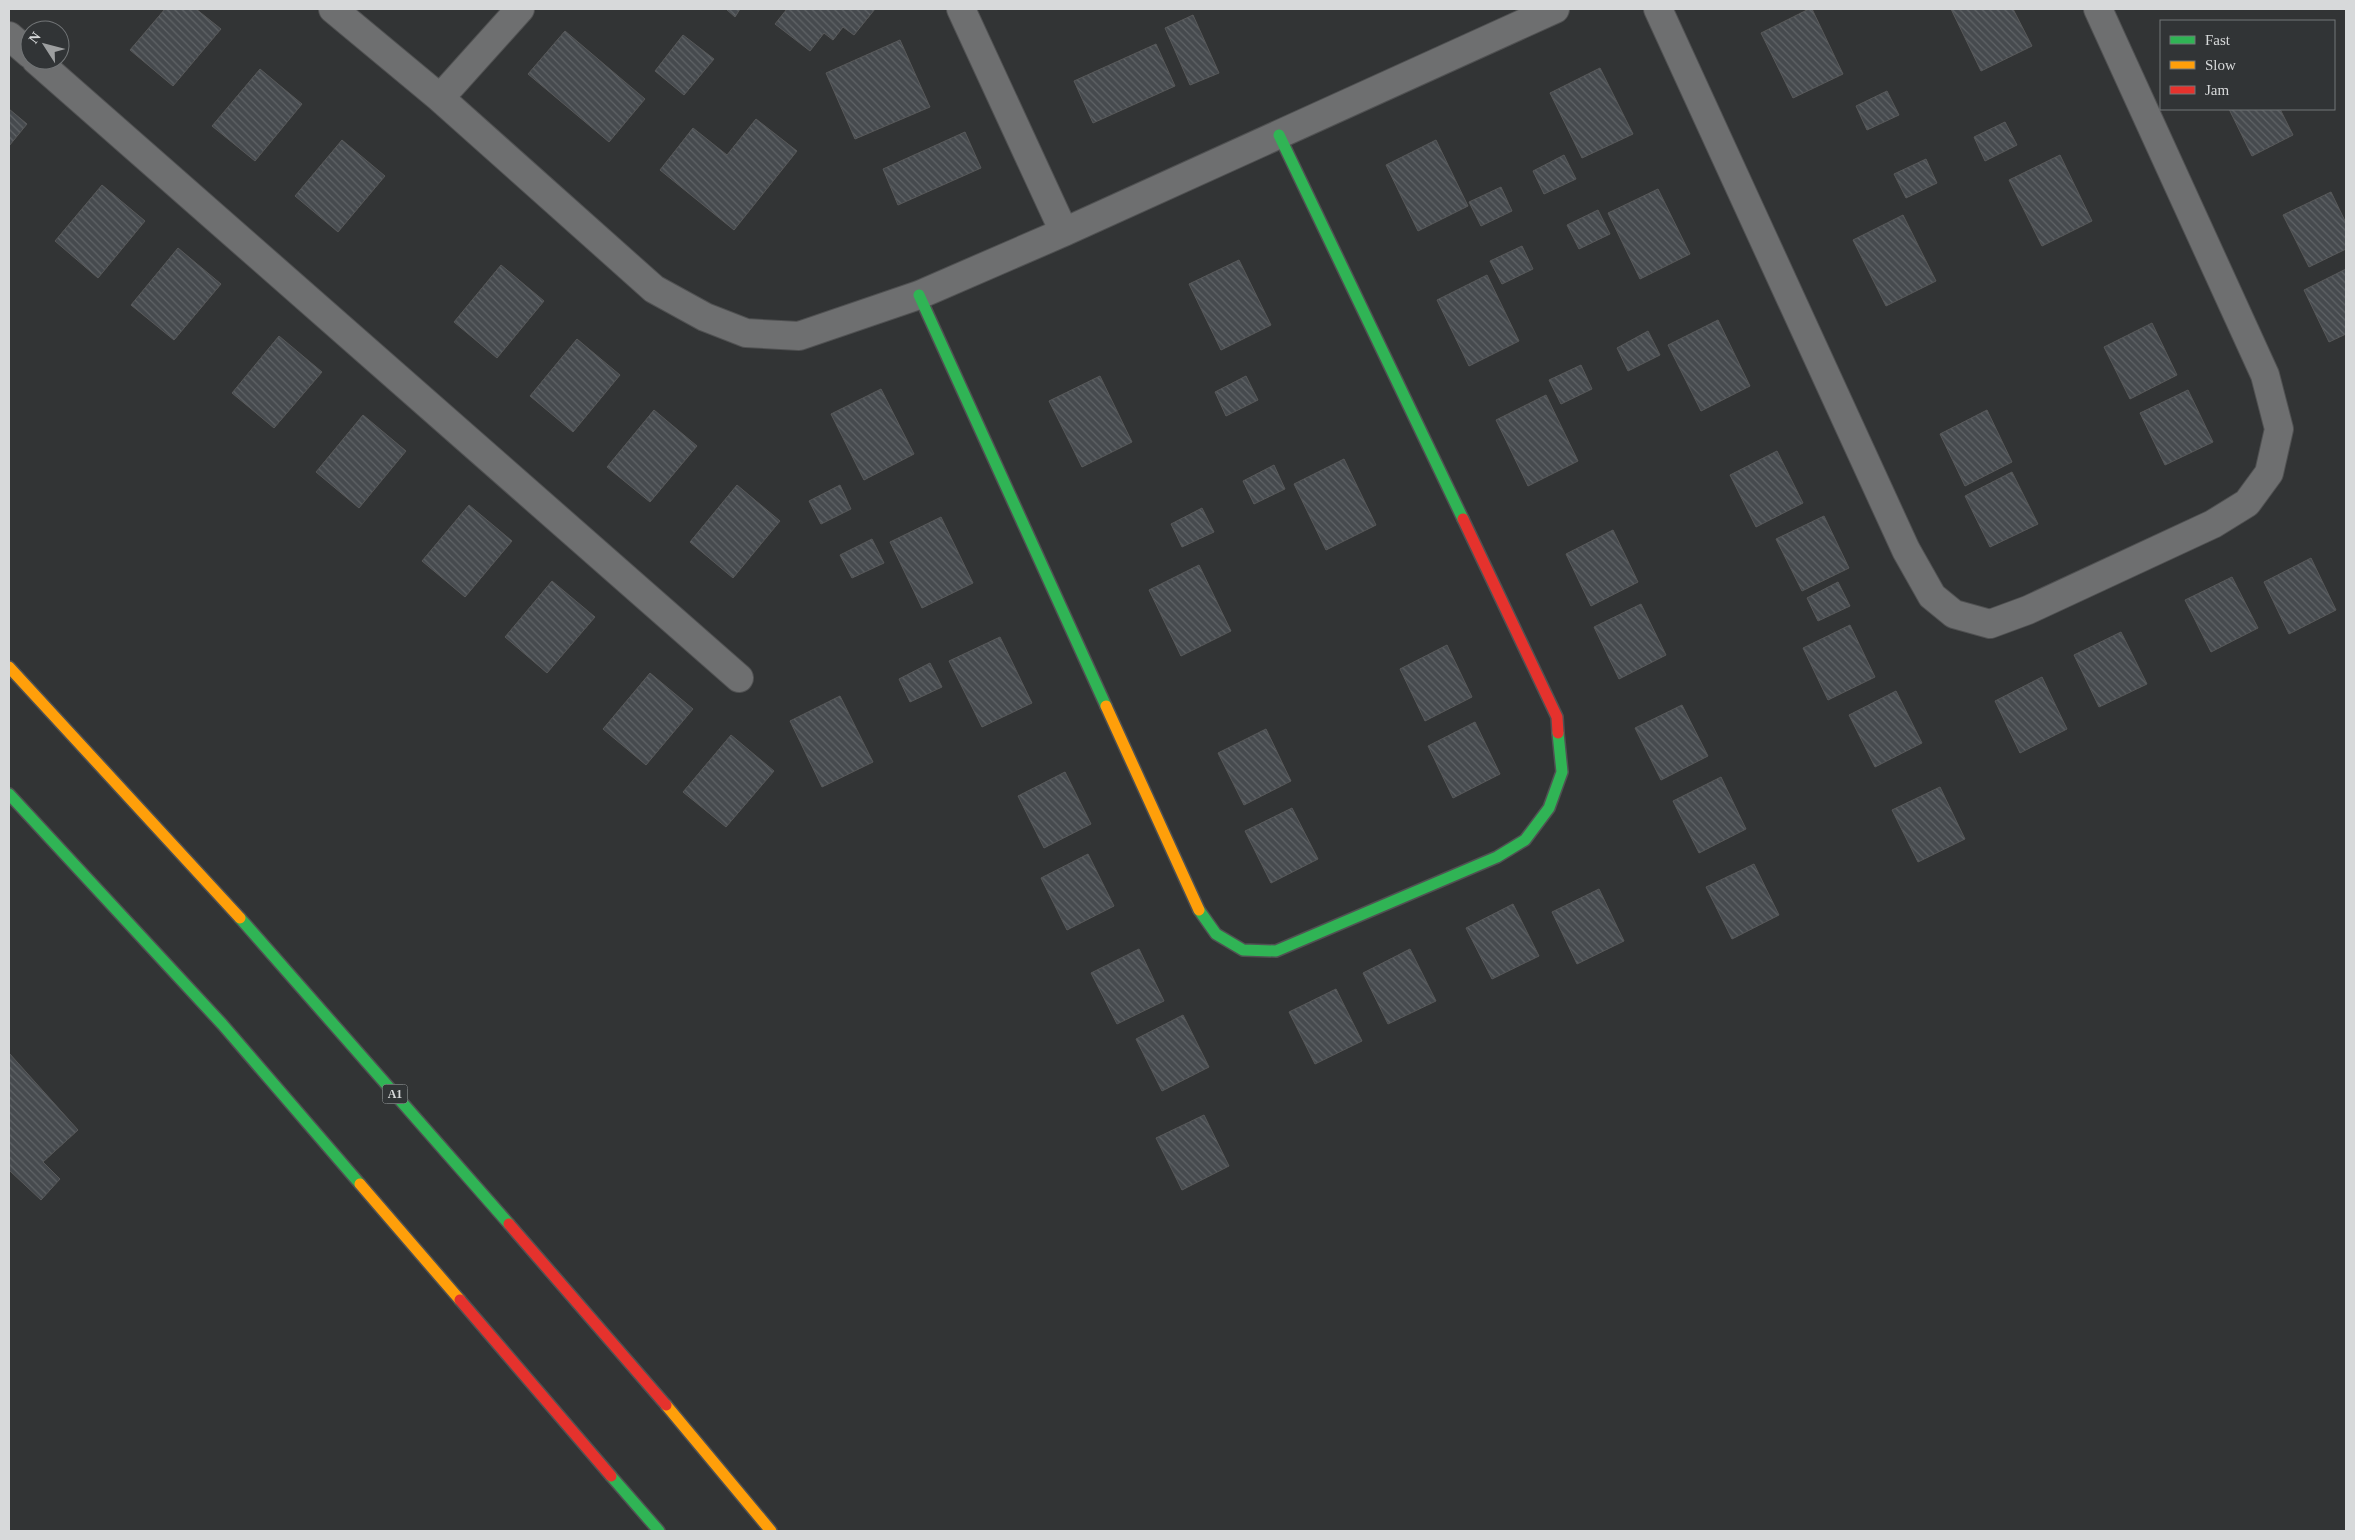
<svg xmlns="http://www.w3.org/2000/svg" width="2355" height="1540" font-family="'Times New Roman',serif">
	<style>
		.building { fill: url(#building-back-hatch); stroke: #58595a }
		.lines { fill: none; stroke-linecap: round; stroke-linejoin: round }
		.street-casing { stroke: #505152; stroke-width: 30 }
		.fast-casing { stroke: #505152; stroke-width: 14 }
		.slow-casing { stroke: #505152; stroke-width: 14 }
		.jam-casing { stroke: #505152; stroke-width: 14 }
		.street { stroke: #6e6f70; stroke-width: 28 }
		.fast { stroke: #30b455; stroke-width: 11 }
		.slow { stroke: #ff9f0a; stroke-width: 11 }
		.jam { stroke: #e5322d; stroke-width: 11 }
		.labels { text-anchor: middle; stroke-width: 4.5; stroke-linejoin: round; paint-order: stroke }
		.shield { fill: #313436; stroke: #a5a8a9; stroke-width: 1 }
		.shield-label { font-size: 12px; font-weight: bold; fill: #d7d9da }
	</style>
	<defs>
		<pattern id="building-back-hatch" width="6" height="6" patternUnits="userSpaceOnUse" patternTransform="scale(1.25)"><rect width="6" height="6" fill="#464a4e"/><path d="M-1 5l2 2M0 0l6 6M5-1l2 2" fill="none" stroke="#606467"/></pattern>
	</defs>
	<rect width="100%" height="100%" fill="#323435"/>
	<path class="building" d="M165,9H196L221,29L173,86L130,50Z
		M726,9H740L735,17Z
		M787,9H875L854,35L843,27L833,40L824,33L810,51L775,24Z
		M1809,9H1812L1843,74L1793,98L1761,33Z
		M1951,9H2013L2032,46L1981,71Z
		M1193,15L1219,73L1190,85L1165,28Z
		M565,31L645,99L609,142L528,74Z
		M683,35L714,59L684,95L655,71Z
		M900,40L930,107L855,139L826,73Z
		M1156,44L1175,86L1093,123L1074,81Z
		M1600,68L1633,134L1582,158L1550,93Z
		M260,69L302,104L255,161L212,126Z
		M1887,91L1899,115L1867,130L1856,106Z
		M9,109L27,124L9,146Z
		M2229,109H2280L2293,135L2252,156Z
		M756,119L797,151L734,230L660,170L693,128L727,155Z
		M2005,122L2017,145L1985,161L1974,137Z
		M965,132L981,168L898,205L883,169Z
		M342,140L385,176L338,232L295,196Z
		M1436,140L1468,206L1418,231L1386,165Z
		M1564,155L1576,179L1544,194L1533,171Z
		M2060,155L2092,221L2042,246L2009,180Z
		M1926,159L1937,183L1906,198L1894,174Z
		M102,185L145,221L98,278L55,241Z
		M1501,187L1512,211L1481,226L1469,202Z
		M1658,189L1690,254L1640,279L1608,213Z
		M2331,192L2346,223V249L2309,267L2283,215Z
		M1598,210L1610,234L1579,249L1567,225Z
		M1903,215L1936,281L1886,306L1853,240Z
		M1522,246L1533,269L1502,284L1490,261Z
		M178,248L221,284L174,340L131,305Z
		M1239,260L1271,325L1221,350L1189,284Z
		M501,265L544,301L497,358L454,322Z
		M2346,269V334L2329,342L2304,290Z
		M1487,275L1519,341L1469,366L1437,300Z
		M1718,320L1750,386L1701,411L1668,345Z
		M2152,323L2177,375L2130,399L2104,347Z
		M1648,331L1660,355L1628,371L1617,348Z
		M279,336L322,372L274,428L232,393Z
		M577,339L620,375L573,432L530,396Z
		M1581,365L1592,389L1561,404L1549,380Z
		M1100,376L1132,442L1082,467L1049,401Z
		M1246,376L1258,400L1226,416L1215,392Z
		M881,389L914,454L864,480L831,414Z
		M2188,390L2213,442L2165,465L2140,413Z
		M1546,395L1578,461L1528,486L1496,420Z
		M654,410L697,446L650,502L607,467Z
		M1987,410L2012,462L1965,486L1940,434Z
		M363,415L406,451L359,508L316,472Z
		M1777,451L1803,503L1756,527L1730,475Z
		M1344,459L1376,525L1326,550L1294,484Z
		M1274,465L1285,489L1254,504L1243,481Z
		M2012,472L2038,524L1990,547L1965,496Z
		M737,485L780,521L733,578L690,542Z
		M840,485L851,509L821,524L809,501Z
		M469,505L512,541L465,597L422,561Z
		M1202,508L1214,532L1182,547L1171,524Z
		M1824,516L1849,568L1802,591L1776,539Z
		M941,517L973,583L922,608L890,542Z
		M1613,530L1638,582L1591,606L1566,554Z
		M872,539L884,563L852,578L840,555Z
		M2311,558L2336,610L2289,634L2264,582Z
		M1199,565L1231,631L1181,656L1149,590Z
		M2232,577L2258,628L2211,652L2185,600Z
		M552,581L595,617L547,673L505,637Z
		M1838,582L1850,606L1818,621L1807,598Z
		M1641,604L1666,655L1619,679L1594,627Z
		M1850,625L1875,677L1828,700L1803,648Z
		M2121,632L2147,684L2099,707L2074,655Z
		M1000,637L1032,703L982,727L949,661Z
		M1447,645L1472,697L1425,721L1400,669Z
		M930,663L942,687L910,702L899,679Z
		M650,673L693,709L646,765L603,729Z
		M2042,677L2067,729L2020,753L1995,701Z
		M1896,691L1922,743L1875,767L1849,715Z
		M840,696L873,762L822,787L790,721Z
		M1682,705L1708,756L1661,780L1635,728Z
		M1475,722L1500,774L1453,798L1428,746Z
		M1266,729L1291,781L1244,805L1218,753Z
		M731,735L774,771L726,827L683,792Z
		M1065,772L1091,824L1044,848L1018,796Z
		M1721,777L1746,829L1699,853L1673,801Z
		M1940,787L1965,839L1918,862L1892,810Z
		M1292,808L1318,859L1271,883L1245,831Z
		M1088,854L1114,906L1067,930L1041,878Z
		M1754,864L1779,915L1732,939L1706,887Z
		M1599,889L1624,941L1577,964L1552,912Z
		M1513,904L1539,956L1492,979L1466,928Z
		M1139,949L1164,1001L1117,1024L1091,973Z
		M1410,949L1436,1001L1388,1024L1363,973Z
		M1336,989L1362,1041L1315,1064L1289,1012Z
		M1183,1015L1209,1067L1162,1091L1136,1039Z
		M9,1053L78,1130L43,1162L60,1179L41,1200L9,1170Z
		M1204,1115L1229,1166L1182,1190L1156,1138Z"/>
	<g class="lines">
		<g class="street-casing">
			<path id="street" d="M333,9L440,98L654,289L705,317L746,333L799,336L919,295L1064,232L1555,9
				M961,9L1064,232
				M1658,9L1906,550L1932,596L1954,614L1990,624L2028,610L2213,524L2247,503L2269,473L2279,429L2265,375L2098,9
				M9,36L30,54
				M36,60L739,678
				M440,98L520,9"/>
		</g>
		<g class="fast-casing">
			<path id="fast" d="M1279,135L1463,519
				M919,295L1106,706
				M9,794L222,1024L360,1184
				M1199,910L1216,934L1243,950L1276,951L1497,857L1525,840L1549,808L1562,772L1558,733
				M240,918L509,1224
				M611,1476L659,1531"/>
		</g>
		<g class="slow-casing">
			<path id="slow" d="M9,667L240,918
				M1106,706L1199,910
				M360,1184L460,1300
				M666,1405L771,1531"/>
		</g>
		<g class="jam-casing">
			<path id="jam" d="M1463,519L1557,717L1558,733
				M509,1224L666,1405
				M460,1300L611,1476"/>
		</g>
		<use href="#street" class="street"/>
		<use href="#fast" class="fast"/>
		<use href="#slow" class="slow"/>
		<use href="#jam" class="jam"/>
	</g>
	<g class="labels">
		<rect class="shield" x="382.5" y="1084.5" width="25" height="19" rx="4"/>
		<g class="shield-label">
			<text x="395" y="1098">A1</text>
		</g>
	</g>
	<rect width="2355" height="1540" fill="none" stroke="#d7d9da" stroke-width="20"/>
	<rect x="2160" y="20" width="175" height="90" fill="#313436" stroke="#737678"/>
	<rect x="2170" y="36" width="25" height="8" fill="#30b455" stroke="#737678"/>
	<text x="2205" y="45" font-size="15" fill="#d7d9da">Fast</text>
	<rect x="2170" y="61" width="25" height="8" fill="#ff9f0a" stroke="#737678"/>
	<text x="2205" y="70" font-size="15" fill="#d7d9da">Slow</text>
	<rect x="2170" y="86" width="25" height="8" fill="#e5322d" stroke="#737678"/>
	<text x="2205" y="95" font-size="15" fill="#d7d9da">Jam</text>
	<g transform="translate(45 45) rotate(306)"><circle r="24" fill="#313436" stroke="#737678"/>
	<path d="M0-4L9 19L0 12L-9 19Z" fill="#9d9fa0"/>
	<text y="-8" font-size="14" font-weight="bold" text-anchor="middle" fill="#d7d9da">N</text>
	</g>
</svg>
